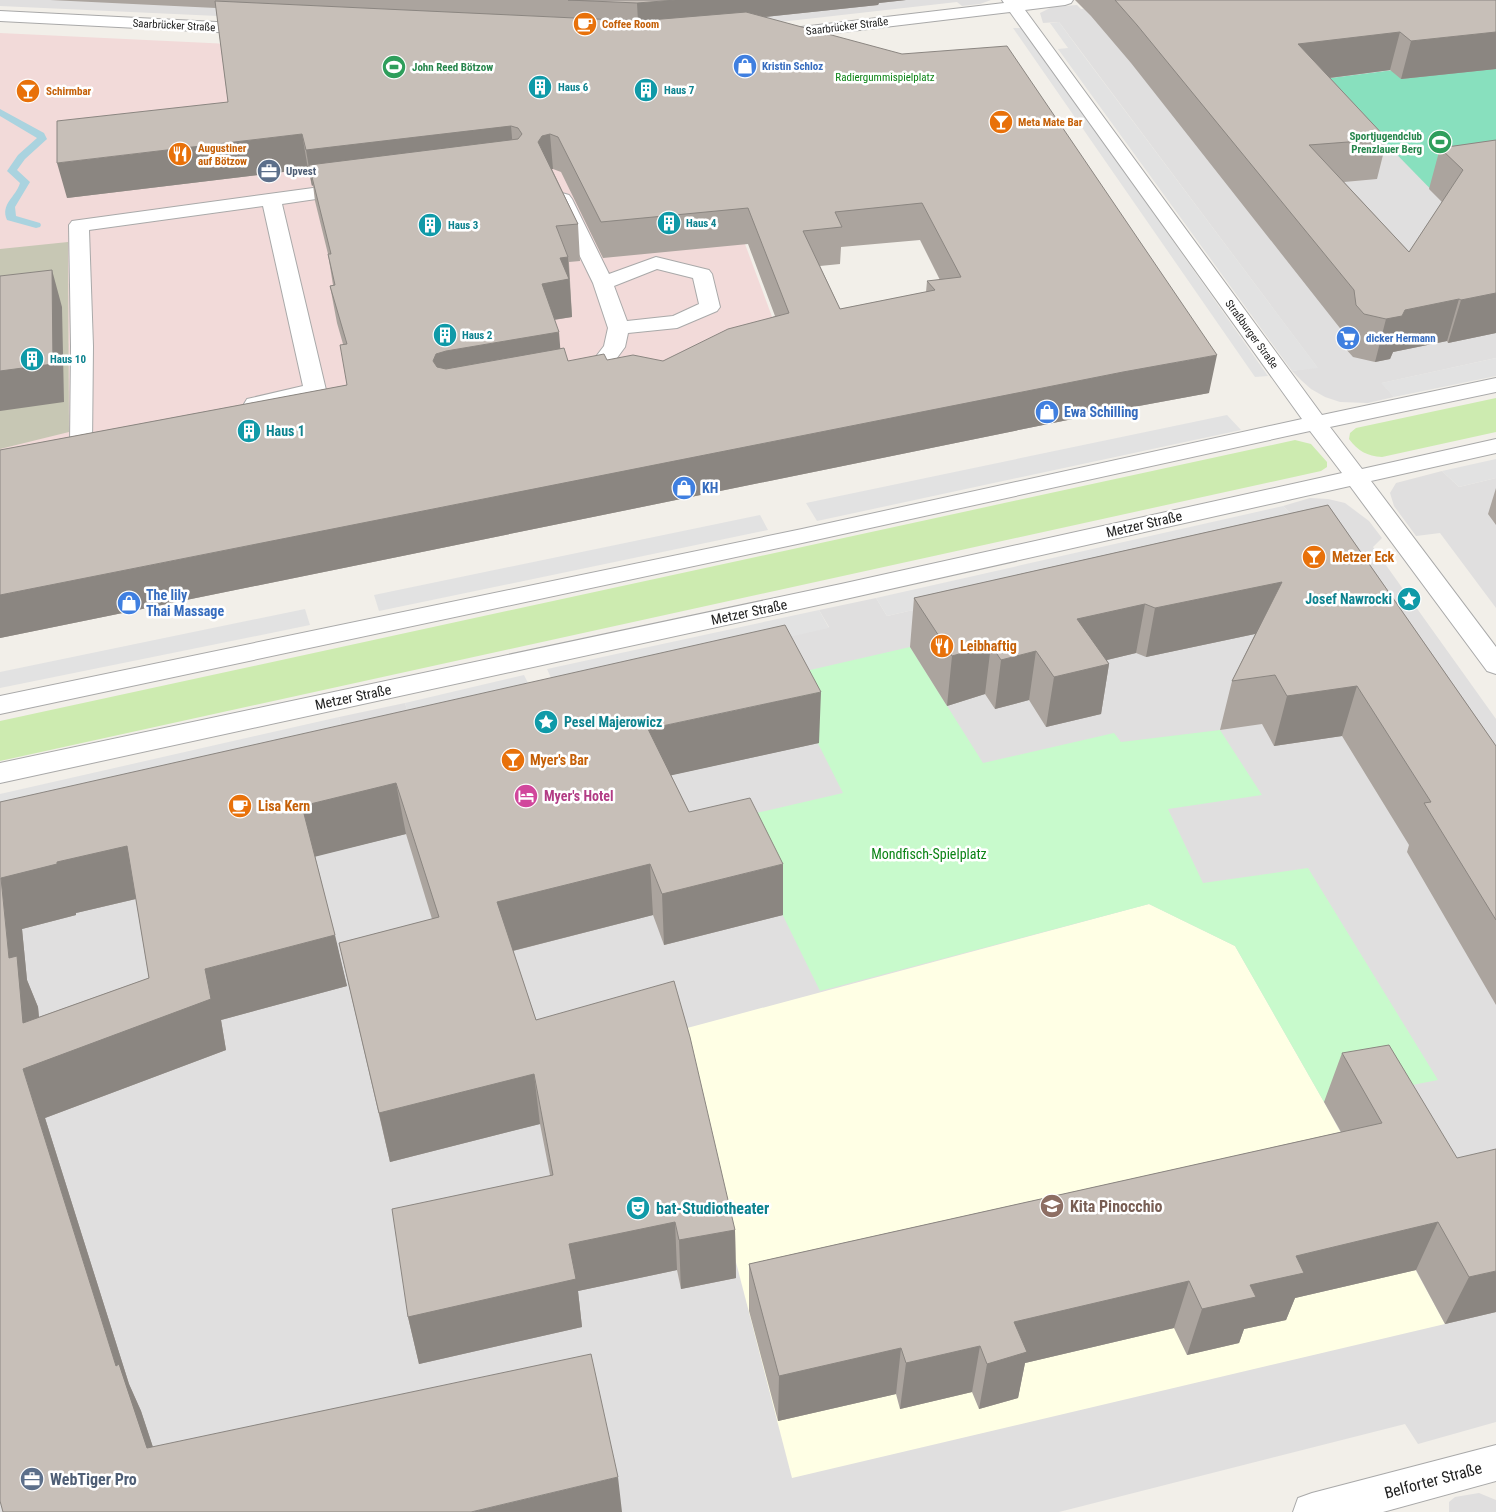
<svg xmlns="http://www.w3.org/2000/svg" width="1496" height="1512" font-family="'Roboto Condensed',sans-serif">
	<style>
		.residential { fill: #e0dfdf }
		.commercial { fill: #f2dad9 }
		.education { fill: #ffffe5 }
		.construction { fill: #c7c7b4 }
		.grass { fill: #cdebb0 }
		.park { fill: #c8facc }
		.pitch { fill: #88e0be }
		.parking { fill: #e2e2e2 }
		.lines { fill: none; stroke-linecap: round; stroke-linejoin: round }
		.stream { fill: #aad3df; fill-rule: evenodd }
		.minor-casing { stroke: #a9a9a9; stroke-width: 2 }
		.minor { fill: #fff; fill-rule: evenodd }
		.wall { fill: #aba49e; fill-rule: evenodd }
		.shaded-wall { fill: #8b8681 }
		.building { fill: #c7bfb8; stroke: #8b8681; fill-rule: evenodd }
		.labels { text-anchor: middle; stroke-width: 5; stroke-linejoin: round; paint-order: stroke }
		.far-food-label { font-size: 11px; font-weight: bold; fill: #c56008; stroke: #fff; text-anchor: start }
		.far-street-label { font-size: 11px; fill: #222; stroke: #fff }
		.far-shop-label { font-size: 11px; font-weight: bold; fill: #366cbe; stroke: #fff; text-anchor: start }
		.far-leisure-label { font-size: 11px; font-weight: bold; fill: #27864d; stroke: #fff; text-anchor: start }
		.far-park-label { font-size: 11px; fill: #0c8416; stroke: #fff }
		.far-culture-label { font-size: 11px; font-weight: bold; fill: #0d838f; stroke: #fff; text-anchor: start }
		.far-service-label { font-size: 11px; font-weight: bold; fill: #4e5e75; stroke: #fff; text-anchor: start }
		.shop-label { font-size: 14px; font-weight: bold; fill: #366cbe; stroke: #fff; text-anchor: start }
		.culture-label { font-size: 14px; font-weight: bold; fill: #0d838f; stroke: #fff; text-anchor: start }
		.street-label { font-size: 14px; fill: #222; stroke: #fff }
		.food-label { font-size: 14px; font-weight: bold; fill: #c56008; stroke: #fff; text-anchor: start }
		.hotel-label { font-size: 14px; font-weight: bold; fill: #b23c85; stroke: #fff; text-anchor: start }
		.park-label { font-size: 14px; fill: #0c8416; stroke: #fff }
		.near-education-label { font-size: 16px; font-weight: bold; fill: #785e54; stroke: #fff; text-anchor: start }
		.near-culture-label { font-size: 16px; font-weight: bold; fill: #0d838f; stroke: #fff; text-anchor: start }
		.near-service-label { font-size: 16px; font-weight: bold; fill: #4e5e75; stroke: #fff; text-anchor: start }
		.near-street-label { font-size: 16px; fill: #222; stroke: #fff }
	</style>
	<rect width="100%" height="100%" fill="#f2efe9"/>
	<path class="residential" d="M0,0H991L980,4L962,6L957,2L655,36L0,6Z
		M1161,0H1496V358L1382,383L1394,397L1368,403L1340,402L1325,397L1311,389L1302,381L1292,371L1317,367L1059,22L1043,23L1040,13L1052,7L1077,5L1081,9Z
		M1442,471L1459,487L1496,478V608L1440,533L1416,536L1394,506L1390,493L1396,483Z
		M1310,498L1328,499L1345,503L1369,521L1382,538L1373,547L1496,719V1422L1418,1444L1405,1424L1059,1512H0V816L344,738L339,717L405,703L411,722L829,627L819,610L876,598L887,616L1298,521L1283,506Z
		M1479,1493L1496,1500V1512H1449V1502L1455,1497Z"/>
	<path class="commercial" d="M0,33L684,66L745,244L783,346L0,490Z"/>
	<path class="education" d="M1149,904L1235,946L1324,1102L1445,1324L792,1478L676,1031Z"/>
	<path class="construction" d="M68,242L69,432L0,449V249Z"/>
	<path class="grass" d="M1496,398V432L1382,457C1367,456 1358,451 1349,439L1350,433L1356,428Z
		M1295,440L1311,444L1327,462V467L1321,471L0,761V721Z"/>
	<path class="park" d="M910,647L983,763L1114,733L1121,742L1220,730L1262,795L1168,809L1203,883L1308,868L1438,1080L1324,1102L1235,946L1149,904L820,991L735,818L843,793L784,676Z"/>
	<path class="pitch" d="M1496,57V204L1452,211L1323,79Z"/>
	<path class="parking" d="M1059,22L1078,48L1318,368L1292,371L1058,49L1068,48L1050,23Z
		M1013,28H1023L1268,376L1255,377Z
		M1496,358V376L1394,397L1381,383Z
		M1227,415L1241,430L817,521L806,503Z
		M1496,459V478L1459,487L1442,471Z
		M1283,506L1298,522L887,616L876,598Z
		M760,515L768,530L379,611L374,595Z
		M305,609L310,625L0,688V672Z
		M819,610L829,628L556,689L547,669Z
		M524,675L533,693L411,723L405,703Z
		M339,717L344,738L0,816V794Z"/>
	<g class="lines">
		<path class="stream" d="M0,109L44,133L47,139L25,159L17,170L30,182L15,207L16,216L40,223L41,225L40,227L36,228L7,220C0,204 16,197 20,183L7,171L18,155L37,138L0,116Z"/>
		<g class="minor-casing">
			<path id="minor" d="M1002,0H1073L1071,3L1065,5L1025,10L1322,415L1496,378V392L1330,427L1362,469L1496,439V453L1371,481L1496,647V674L1487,671L1350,486L841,600L0,783V763L841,584L1342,473L1310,431L802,543L0,714V696L802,529L1302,419L1010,12L776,40L770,39L768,35L770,31L776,30L1004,3Z
				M0,11L257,24L263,25L265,29L263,33L257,34L0,21Z
				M350,183L357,185L359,189L357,193L282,204L326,390L323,395L255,411L247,409L244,404L247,399L303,386L263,206L89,230L93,346L92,445L89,450L81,452L73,450L70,445L71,346L69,225L72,221Z
				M562,193L569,195L572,199L609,274L656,257L709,270L712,274L720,307L717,311L677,328L628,333L625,347L603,377L576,382L568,380L565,375L568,370L588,367L604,346L608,328L593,283L552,199L555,195ZM657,269L693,278L699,304L673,316L627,321L614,286Z
				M1496,1445V1481L1383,1512H1293L1298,1498L1312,1493Z"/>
		</g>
		<use href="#minor" class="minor"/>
	</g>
	<path class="wall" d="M50,0H906L879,3L878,5L765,17L1209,393L1117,410L0,638V450L347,385L343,344L337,323L330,286L333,285L328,254L315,201L313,185L312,186L308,169L67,198L228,102L216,8ZM553,169L561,172L603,258L748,244L775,316L663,361L607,360L568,361L560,348L554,320L572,317L569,262L580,261L578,224L552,169ZM920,240L940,280L927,281L926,292L840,309L820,266L840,264L841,247Z
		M1075,0H1496V69L1401,79L1390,70L1330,78L1387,139L1377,179L1344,182L1409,252L1442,202L1429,189L1440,148L1496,140V333L1448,343L1447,341L1393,352L1390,359L1375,362L1353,357L1345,348L1343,332L1131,63L1091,16Z
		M1496,488V525L1488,514Z
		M1328,505L1496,746V1005L1407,852L1409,845L1342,736L1274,746L1262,724L1220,730L1232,681L1255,634L1146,657L1136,653L1107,660L1109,664L1101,714L1046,727L1029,700L995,709L985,694L947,706L910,647L914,598Z
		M819,743L671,775L689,812L783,915L664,945L653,915L513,951L536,1020L735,1230L736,1278L681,1289L677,1270L578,1291L582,1327L419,1364L408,1317L550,1175L540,1124L390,1162L339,943L432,919L406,834L315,856L347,986L221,1020L226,1050L45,1118L129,1384L141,1411L153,1447L3,1512L0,802ZM136,899L149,978L39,1017L38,1007L27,980L22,929L76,915V913Z
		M1342,1053L1457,1158L1496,1312L1445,1324L1416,1270L1295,1298L1286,1320L1244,1329L1239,1343L1187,1355L1174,1328L1025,1363L1018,1398L979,1409L972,1392L900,1409L896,1394L778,1421L749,1311V1264L1341,1132L1324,1102Z"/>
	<path class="shaded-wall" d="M676,0H906L879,3L878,5L709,23L639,41L637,3Z
		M1400,32L1390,70L1290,83L1298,44Z
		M1496,32V69L1401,79L1411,41Z
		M511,126L514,161L309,165L313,185L312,186L306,150Z
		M302,134L308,169L67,198L57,163Z
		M550,134L553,169L544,171L538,142L542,136Z
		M568,257L572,317L545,321L542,284L560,258Z
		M52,270L62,307L64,402L0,411V371Z
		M1496,293V333L1448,343L1461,300Z
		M1459,299L1447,341L1393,352L1390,359L1375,362L1386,319L1405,310Z
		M559,332L562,370L451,389L433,361L436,354L446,351Z
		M1217,355L1209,393L1117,410L0,638V595L1123,372Z
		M1282,582L1269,631L1146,657L1155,608Z
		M1145,604L1136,653L1069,669L1077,619Z
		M991,645L985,694L947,706L952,656Z
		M1036,651L1029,700L995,709L1001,660Z
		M1109,664L1101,714L1046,727L1054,677Z
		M1357,686L1342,736L1274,746L1287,696Z
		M821,692L819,743L650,780L648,729Z
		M396,783L406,834L314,857L302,806Z
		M127,846L144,897L76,913V915L22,929L27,980L38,1007L43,1061L205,969L335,935L347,986L221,1020L226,1050L45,1118L129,1384L141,1411L168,1493L147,1448L116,1366L23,1069L9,958L1,878L57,862Z
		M650,864L653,915L504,953L497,902Z
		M783,864V915L664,945L662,894Z
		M534,1074L540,1124L390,1162L379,1113Z
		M675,1222L677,1270L578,1291L582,1327L419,1364L408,1317L569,1244Z
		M1438,1222L1416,1270L1295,1298L1286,1320L1244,1329L1239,1343L1187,1355L1202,1309L1250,1285L1296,1256Z
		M735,1230L736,1278L681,1289L679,1240Z
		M1496,1271V1312L1445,1324L1469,1277Z
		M1189,1281L1174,1328L1025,1363L1018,1398L979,1409L987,1364L1014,1322Z
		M980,1346L972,1392L900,1409L906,1363Z
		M901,1348L896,1394L778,1421L779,1376Z
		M618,1477L622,1512H471Z"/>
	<path class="building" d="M568,0H676L637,3Z
		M1115,0H1496V32L1411,41L1400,32L1298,44L1387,139L1309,145L1409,252L1463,170L1440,148L1496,140V293L1461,300L1459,299L1405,310L1402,316L1386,319L1364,314L1356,305L1354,290L1137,25Z
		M215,1L638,21L746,12L902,54L1007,46L1217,355L1123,372L0,595V450L347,385L340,345L347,344L330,286L335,285L328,254H331L309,165L518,139L522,134L518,128L511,126L306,150L302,134L57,163V121L228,102ZM550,134L558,137L601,222L748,208L789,313L728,329L663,361L633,355L607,360L604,354L568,361L564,348L446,369L437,367L433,361L436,354L446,351L559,332L542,284L569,279L560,258L568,257L556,226L578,224L538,142L542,136ZM922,203L961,277L927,281L935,290L840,309L803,231L842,227L835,212Z
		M52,270L53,364L0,371V276Z
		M1328,505L1496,746V920L1424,803L1431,802L1357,686L1287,696L1275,675L1232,681L1282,582L1155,608L1145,604L1077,619L1109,664L1054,677L1036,651L1001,660L991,645L952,656L914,598Z
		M785,625L821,692L648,729L689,812L750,798L783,864L662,894L650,864L497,902L536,1020L674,981L690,1037L735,1230L679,1240L675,1222L569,1244L576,1279L408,1317L392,1209L553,1175L534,1074L379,1113L339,943L439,917L396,783L302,806L335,935L205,969L211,999L23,1069L116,1366L119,1364L147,1448L591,1354L618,1477L471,1512H3L0,1501V802ZM127,846L149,978L23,1023L17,956L9,958L1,878L57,864V862Z
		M1389,1045L1457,1158L1496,1149V1271L1469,1277L1438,1222L1296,1256L1304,1273L1250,1285L1256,1297L1202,1309L1189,1281L1014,1322L1027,1352L987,1364L980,1346L906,1363L901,1348L779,1376L749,1264L1382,1123L1342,1053Z"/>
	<defs>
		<g id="cafe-disc" transform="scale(1.25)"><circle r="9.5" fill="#e8710a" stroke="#fff"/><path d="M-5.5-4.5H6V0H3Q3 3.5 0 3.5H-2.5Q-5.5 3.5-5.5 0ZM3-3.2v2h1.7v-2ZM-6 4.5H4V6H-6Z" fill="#fff"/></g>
		<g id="shop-disc" transform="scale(1.25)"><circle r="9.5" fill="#3f7fe0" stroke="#fff"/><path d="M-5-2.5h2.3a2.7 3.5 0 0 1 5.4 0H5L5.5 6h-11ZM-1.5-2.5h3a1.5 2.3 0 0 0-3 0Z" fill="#fff"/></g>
		<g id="stadium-disc" transform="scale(1.25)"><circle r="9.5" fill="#2e9e5b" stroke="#fff"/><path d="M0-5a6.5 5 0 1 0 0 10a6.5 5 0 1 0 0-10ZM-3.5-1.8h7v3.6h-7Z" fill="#fff"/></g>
		<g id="building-disc" transform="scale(1.25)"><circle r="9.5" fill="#0f9aa8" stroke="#fff"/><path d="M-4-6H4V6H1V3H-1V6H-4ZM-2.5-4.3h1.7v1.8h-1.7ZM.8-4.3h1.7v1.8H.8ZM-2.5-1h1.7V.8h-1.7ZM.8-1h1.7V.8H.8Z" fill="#fff"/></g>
		<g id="bar-disc" transform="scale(1.25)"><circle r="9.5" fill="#e8710a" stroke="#fff"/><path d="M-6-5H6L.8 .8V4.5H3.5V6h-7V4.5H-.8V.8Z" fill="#fff"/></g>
		<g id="restaurant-disc" transform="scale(1.25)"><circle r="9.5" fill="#e8710a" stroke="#fff"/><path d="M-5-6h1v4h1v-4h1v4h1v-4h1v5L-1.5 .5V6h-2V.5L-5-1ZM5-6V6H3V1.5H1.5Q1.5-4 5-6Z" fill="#fff"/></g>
		<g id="office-disc" transform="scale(1.25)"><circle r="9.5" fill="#5c6f8a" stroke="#fff"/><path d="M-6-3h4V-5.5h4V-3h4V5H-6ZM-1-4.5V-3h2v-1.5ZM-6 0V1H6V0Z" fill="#fff"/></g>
		<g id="supermarket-disc" transform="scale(1.25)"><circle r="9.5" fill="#3f7fe0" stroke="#fff"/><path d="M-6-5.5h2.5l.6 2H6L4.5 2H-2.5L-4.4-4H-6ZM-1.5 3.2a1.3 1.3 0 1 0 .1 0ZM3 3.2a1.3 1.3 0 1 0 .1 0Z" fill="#fff"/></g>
		<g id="sight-disc" transform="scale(1.25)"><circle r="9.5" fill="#0f9aa8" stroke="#fff"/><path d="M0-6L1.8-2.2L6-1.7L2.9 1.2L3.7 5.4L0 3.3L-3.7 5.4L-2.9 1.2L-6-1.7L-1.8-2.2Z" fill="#fff"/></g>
		<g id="hotel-disc" transform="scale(1.25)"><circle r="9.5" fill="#d1479c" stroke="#fff"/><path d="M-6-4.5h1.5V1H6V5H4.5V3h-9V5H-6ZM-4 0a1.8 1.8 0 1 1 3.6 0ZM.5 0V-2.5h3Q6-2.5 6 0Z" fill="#fff"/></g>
		<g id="school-disc" transform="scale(1.25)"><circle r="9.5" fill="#8d6e63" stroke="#fff"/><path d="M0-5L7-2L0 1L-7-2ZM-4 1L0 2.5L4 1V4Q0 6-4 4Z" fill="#fff"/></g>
		<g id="theatre-disc" transform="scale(1.25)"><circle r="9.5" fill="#0f9aa8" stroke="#fff"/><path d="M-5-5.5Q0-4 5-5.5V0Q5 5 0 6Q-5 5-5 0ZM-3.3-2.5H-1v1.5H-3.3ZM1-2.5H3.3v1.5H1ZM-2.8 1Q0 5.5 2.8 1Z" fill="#fff"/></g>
	</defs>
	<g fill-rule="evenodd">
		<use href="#cafe-disc" x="585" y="24"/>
		<use href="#shop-disc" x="745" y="66"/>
		<use href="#stadium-disc" x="394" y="67"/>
		<use href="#building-disc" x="540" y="87"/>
		<use href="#building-disc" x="646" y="90"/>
		<use href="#bar-disc" x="28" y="91"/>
		<use href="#bar-disc" x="1001" y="122"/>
		<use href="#stadium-disc" x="1440" y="142"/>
		<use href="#restaurant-disc" x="180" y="154"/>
		<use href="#office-disc" x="269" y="171"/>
		<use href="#building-disc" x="669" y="223"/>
		<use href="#building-disc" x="430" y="225"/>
		<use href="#building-disc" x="445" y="335"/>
		<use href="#supermarket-disc" x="1348" y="338"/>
		<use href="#building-disc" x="32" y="359"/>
		<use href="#shop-disc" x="1047" y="412"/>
		<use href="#building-disc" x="249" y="431"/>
		<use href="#shop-disc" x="684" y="488"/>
		<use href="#bar-disc" x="1314" y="557"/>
		<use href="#sight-disc" x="1409" y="599"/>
		<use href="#shop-disc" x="129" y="603"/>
		<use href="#restaurant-disc" x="942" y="646"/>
		<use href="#sight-disc" x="546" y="722"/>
		<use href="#bar-disc" x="513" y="760"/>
		<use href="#hotel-disc" x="526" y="796"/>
		<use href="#cafe-disc" x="240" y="806"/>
		<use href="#school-disc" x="1052" y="1206"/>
		<use href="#theatre-disc" x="638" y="1208"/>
		<use href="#office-disc" x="32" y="1479"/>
	</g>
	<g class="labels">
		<g class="far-food-label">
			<text x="602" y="28">Coffee Room</text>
			<text x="46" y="95">Schirmbar</text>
			<text x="1018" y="126">Meta Mate Bar</text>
			<text x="198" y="152">Augustiner<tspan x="198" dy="13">auf Bötzow</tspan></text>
		</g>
		<g class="far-street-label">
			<text transform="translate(174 25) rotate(3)" y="4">Saarbrücker Straße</text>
			<text transform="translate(847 26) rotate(-7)" y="4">Saarbrücker Straße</text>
			<text transform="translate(1252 334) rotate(54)" y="4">Straßburger Straße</text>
		</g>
		<g class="far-shop-label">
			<text x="762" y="70">Kristin Schloz</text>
			<text x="1366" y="342">dicker Hermann</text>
		</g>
		<g class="far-leisure-label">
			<text x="412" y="71">John Reed Bötzow</text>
			<text x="1422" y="140" text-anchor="end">Sportjugendclub<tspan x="1422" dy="13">Prenzlauer Berg</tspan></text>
		</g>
		<g class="far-park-label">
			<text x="885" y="81">Radiergummispielplatz</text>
		</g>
		<g class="far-culture-label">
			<text x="558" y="91">Haus 6</text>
			<text x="664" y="94">Haus 7</text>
			<text x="686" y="227">Haus 4</text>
			<text x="448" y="229">Haus 3</text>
			<text x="462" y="339">Haus 2</text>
			<text x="50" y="363">Haus 10</text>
		</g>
		<g class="far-service-label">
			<text x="286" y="175">Upvest</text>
		</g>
		<g class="shop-label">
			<text x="1064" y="417">Ewa Schilling</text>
			<text x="702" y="493">KH</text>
			<text x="146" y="600">The lily<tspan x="146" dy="16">Thai Massage</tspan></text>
		</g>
		<g class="culture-label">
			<text x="266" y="436">Haus 1</text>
			<text x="1392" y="604" text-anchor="end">Josef Nawrocki</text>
			<text x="564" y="727">Pesel Majerowicz</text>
		</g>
		<g class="street-label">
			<text transform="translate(1144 524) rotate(-13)" y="5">Metzer Straße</text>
			<text transform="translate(749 612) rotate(-12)" y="5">Metzer Straße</text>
			<text transform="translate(353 697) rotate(-12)" y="5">Metzer Straße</text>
		</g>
		<g class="food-label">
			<text x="1332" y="562">Metzer Eck</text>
			<text x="960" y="651">Leibhaftig</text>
			<text x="530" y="765">Myer's Bar</text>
			<text x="258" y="811">Lisa Kern</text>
		</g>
		<g class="hotel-label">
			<text x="544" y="801">Myer's Hotel</text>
		</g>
		<g class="park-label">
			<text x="929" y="859">Mondfisch-Spielplatz</text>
		</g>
		<g class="near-education-label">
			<text x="1070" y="1212">Kita Pinocchio</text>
		</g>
		<g class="near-culture-label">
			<text x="656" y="1214">bat-Studiotheater</text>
		</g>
		<g class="near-service-label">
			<text x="50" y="1485">WebTiger Pro</text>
		</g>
		<g class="near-street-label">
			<text transform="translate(1433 1480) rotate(-15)" y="6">Belforter Straße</text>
		</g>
	</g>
</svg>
